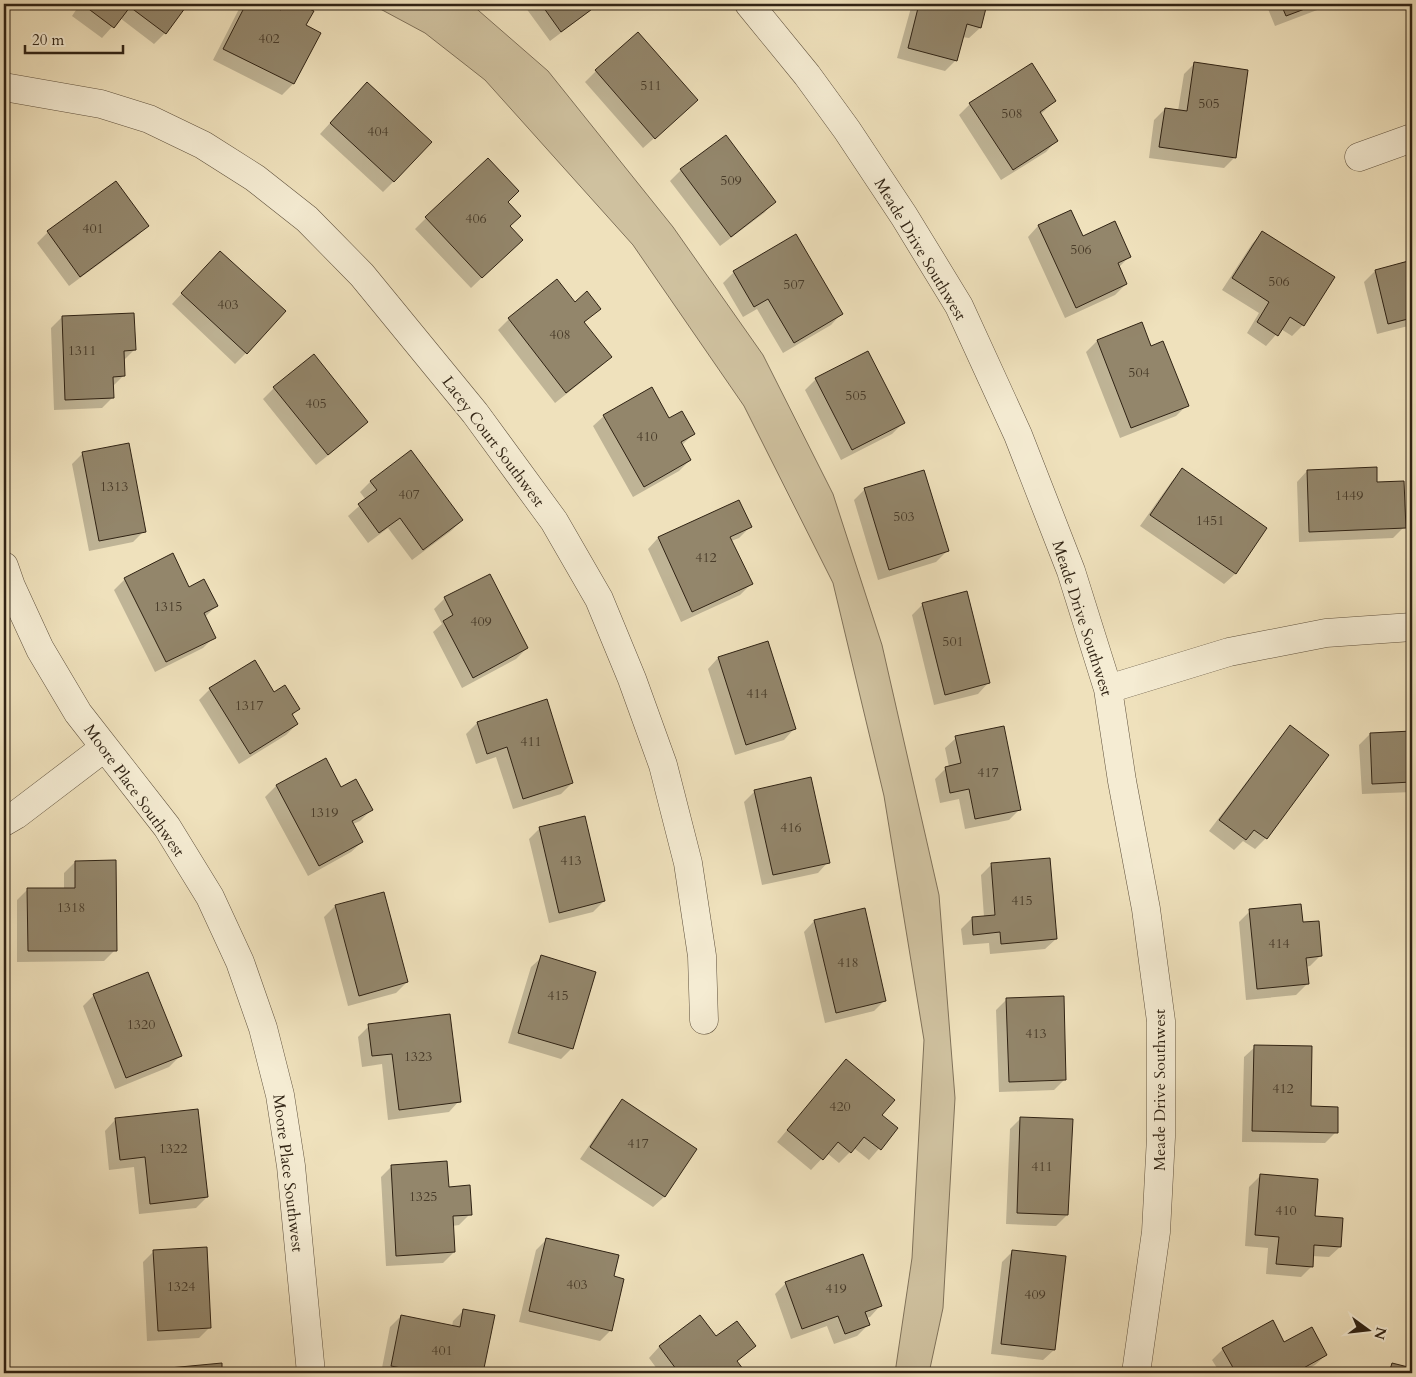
<svg xmlns="http://www.w3.org/2000/svg" width="1416" height="1377" font-family="Cardo,serif">
	<style>
		.green { fill: #cfc19f; stroke: #80725a }
		.shadow { fill: #0003 }
		.building { fill: #93866b; stroke: #302314 }
		.lines { fill: none; stroke-linecap: round; stroke-linejoin: round }
		.street-casing { stroke: #60523e; stroke-width: 29 }
		.street { stroke: #f5ecd3; stroke-width: 28 }
		.labels { text-anchor: middle; stroke-width: 4; stroke-linejoin: round; paint-order: stroke }
		.number-label { font-size: 14px; fill: #493c2a }
		.street-label { font-size: 16px; fill: #302314; stroke: #f5ecd3 }
	</style>
	<rect width="100%" height="100%" fill="#efe1bc"/>
	<filter id="stains"><feTurbulence type="fractalNoise" baseFrequency=".004" numOctaves="4"/><feColorMatrix values="0 0 0 0 .2 0 0 0 0 .09 0 0 0 0 .02 0 0 0 .5 -.17"/></filter>
	<radialGradient id="worn" r=".72"><stop offset=".6" stop-color="#630" stop-opacity="0"/><stop offset="1" stop-color="#630" stop-opacity=".3"/></radialGradient>
	<path class="green" d="M371,4H471L548,71L673,227L763,355L833,494L882,645L939,895L955,1098L943,1308L929,1373H895L912,1258L924,1040L884,796L833,583L744,406L633,245L485,80L425,33Z"/>
	<path class="shadow" d="M80,4H187L165,33L154,44L120,18L102,38L72,16Z
		M244,4H263L277,10L284,4H294L312,12L304,26L319,33L293,84L282,95L213,60L239,9Z
		M523,4H599L550,41Z
		M912,4H986L980,28L969,38L962,37L956,60L945,71L897,58Z
		M1266,4H1333L1275,26Z
		M1195,63L1235,157L1224,168L1149,158L1154,120L1165,109L1178,111L1184,74Z
		M596,71L685,111L643,148L585,82Z
		M356,95L394,181L383,192L320,134Z
		M1055,101L1040,115L1056,141L1046,152L1001,180L959,115L970,104Z
		M681,170L774,202L764,213L720,246L670,181Z
		M506,202L510,251L471,288L415,229L426,218Z
		M1070,212L1083,238L1130,256L1118,268L1126,284L1115,295L1065,318L1028,237L1038,226Z
		M147,226L136,237L69,286L37,243L48,232Z
		M1262,233L1303,325L1292,336L1281,329L1266,346L1247,333L1259,313L1222,290L1252,244Z
		M1412,262V325L1377,334L1364,282L1375,271Z
		M210,263L246,353L235,364L172,304Z
		M734,272L841,314L831,325L783,353L757,309L743,317L723,283Z
		M557,280L575,304L599,309L584,323L610,357L599,368L555,403L498,330L509,319Z
		M62,317L134,350L123,361L124,375L113,386V397L102,408L54,410L51,328Z
		M1141,324L1150,348L1187,405L1176,416L1120,438L1086,352L1097,341Z
		M313,356L367,422L356,433L316,465L263,399L274,388Z
		M816,379L903,423L892,434L841,460L805,390Z
		M604,416L669,419L693,434L682,445L690,460L679,471L633,497L593,426Z
		M83,453L144,531L133,542L89,551L72,464Z
		M1183,470L1266,528L1235,574L1224,584L1140,526L1172,481Z
		M1307,471L1376,483L1404,527L1393,538L1299,542L1297,482Z
		M371,481L462,520L451,531L412,560L388,528L368,543L348,516L366,500L360,492Z
		M865,489L947,551L936,562L878,580L854,500Z
		M750,527L739,538L731,541L751,584L740,595L681,622L648,549L658,538Z
		M125,579L189,588L216,606L205,617L214,637L203,648L155,672L114,590Z
		M445,598L527,648L516,659L462,688L433,632L442,624L434,609Z
		M923,604L988,683L978,694L934,705L912,615Z
		M767,643L794,729L784,740L735,755L708,669L718,658Z
		M210,689L274,694L298,709L292,716L297,724L286,735L239,764L199,700Z
		M477,723L572,783L561,794L513,809L496,757L476,764L466,734Z
		M1290,727L1327,755L1266,838L1255,849L1243,841L1234,850L1209,831L1280,738Z
		M1412,732V792L1362,794L1359,745L1370,734Z
		M956,738L1020,809L1009,820L965,829L959,799L940,803L935,779L946,768L949,767L945,748Z
		M325,760L340,789L371,810L360,821L353,824L362,842L351,852L308,876L265,797L276,786Z
		M755,791L828,862L818,873L762,885L744,802Z
		M540,828L604,901L593,912L549,923L529,839Z
		M75,862L115,950L104,961L17,962V900L28,889H64V873Z
		M992,864L1056,939L1045,949L990,954L989,943L963,945L961,929L972,918L984,917L981,875Z
		M335,906L407,982L396,993L348,1006L324,917Z
		M1250,911L1302,923L1321,955L1310,966L1306,967L1307,984L1296,995L1246,1000L1239,922Z
		M814,921L885,1000L874,1011L825,1023L804,932Z
		M542,957L572,1048L561,1059L508,1043L531,967Z
		M94,995L180,1056L169,1067L115,1089L83,1006Z
		M1007,999L1065,1079L1054,1090L999,1092L996,1010Z
		M369,1026L459,1101L449,1112L388,1120L382,1064L362,1067L358,1037Z
		M1255,1047L1310,1107L1336,1132L1325,1143L1242,1142L1244,1057Z
		M846,1060L881,1116L896,1129L869,1160L854,1148L839,1163L827,1153L811,1170L777,1142Z
		M623,1101L696,1149L664,1197L653,1207L580,1159L612,1112Z
		M1021,1118L1067,1215L1056,1226L1006,1224L1010,1129Z
		M115,1120L207,1197L196,1208L139,1214L134,1167L109,1170L105,1131Z
		M392,1166L447,1189L470,1214L459,1225L452,1226L454,1252L443,1263L386,1266L381,1177Z
		M1260,1176L1313,1217L1340,1247L1329,1257L1312,1256V1266L1301,1277L1266,1274L1268,1248L1245,1246L1249,1187Z
		M547,1239L613,1277L611,1330L600,1341L519,1322L536,1250Z
		M154,1251L210,1327L199,1338L147,1341L143,1262Z
		M1013,1251L1054,1350L1043,1360L991,1354L1002,1262Z
		M786,1283L880,1306L870,1317L866,1318L868,1325L857,1336L834,1344L827,1326L791,1339L775,1294Z
		M464,1310L493,1316L482,1373H381L390,1327L401,1316L452,1326L453,1321Z
		M700,1316L716,1338L754,1346L736,1362L745,1373H660L649,1358L659,1347Z
		M1284,1344L1326,1355L1315,1365L1301,1373H1220L1212,1360L1223,1349Z
		M220,1364L221,1373H165L170,1369Z
		M1392,1365L1412,1370V1373H1383Z"/>
	<path class="building" d="M82,4H188L166,34L130,7L114,28Z
		M246,4H266L281,10L284,4H297L314,11L306,25L321,33L294,84L223,49Z
		M541,4H599L561,32Z
		M919,4H987L981,28L967,24L957,61L908,48Z
		M1281,4H1318L1286,16Z
		M638,32L698,100L655,139L595,70Z
		M1194,62L1248,70L1236,158L1159,147L1165,108L1187,111Z
		M1032,63L1056,101L1040,112L1058,141L1013,170L969,103Z
		M367,82L432,142L394,182L330,123Z
		M726,135L776,202L731,237L680,169Z
		M488,158L519,191L508,202L521,216L510,226L523,240L482,278L425,217Z
		M116,181L149,226L80,277L47,231Z
		M1071,210L1083,236L1115,221L1131,257L1118,263L1127,284L1076,308L1038,225Z
		M1262,231L1335,277L1304,326L1290,317L1278,336L1257,322L1269,302L1232,278Z
		M796,234L843,314L794,343L768,299L754,307L733,271Z
		M220,251L286,311L247,354L181,293Z
		M1412,260V318L1388,324L1375,270Z
		M557,279L575,302L587,291L601,309L584,322L612,357L566,393L508,318Z
		M134,313L136,350L124,351L125,376L113,377L114,398L65,400L62,316Z
		M1142,322L1151,346L1163,341L1189,406L1131,428L1097,340Z
		M868,351L905,423L852,450L815,378Z
		M314,354L368,422L328,455L273,387Z
		M652,387L669,418L682,411L695,434L681,442L691,460L644,487L603,415Z
		M129,443L146,532L99,541L82,452Z
		M411,450L463,520L423,550L400,518L379,533L358,504L377,490L370,481Z
		M1377,467V482L1404,481L1406,528L1309,532L1307,470Z
		M1182,468L1267,528L1236,574L1150,515Z
		M924,470L949,551L889,570L864,488Z
		M739,500L752,527L730,537L753,584L692,612L658,537Z
		M173,553L189,587L204,579L218,606L204,613L216,638L166,662L124,578Z
		M490,574L528,648L473,678L443,621L453,615L444,597Z
		M967,591L990,683L945,695L922,603Z
		M768,641L796,729L746,745L718,657Z
		M255,660L274,692L285,685L300,709L292,714L298,724L250,754L209,688Z
		M547,699L573,783L523,799L507,747L487,754L477,722Z
		M1290,725L1329,755L1267,839L1254,830L1246,840L1219,820Z
		M1004,726L1021,810L975,819L969,789L950,793L945,767L961,763L955,736Z
		M1412,731V782L1372,784L1370,733Z
		M326,758L341,787L356,779L373,810L352,821L363,842L319,866L276,785Z
		M811,777L830,863L773,875L754,790Z
		M585,816L605,901L559,913L539,827Z
		M1050,858L1057,939L1001,944L1000,932L973,935L972,917L995,915L991,863Z
		M116,860L117,951H28L27,888H75V861Z
		M384,892L408,982L359,996L335,905Z
		M1301,904L1303,922L1319,921L1322,956L1306,958L1309,984L1257,989L1249,909Z
		M865,908L886,1001L836,1013L814,920Z
		M541,955L596,972L573,1049L518,1033Z
		M148,972L182,1056L126,1078L93,994Z
		M1064,996L1066,1080L1009,1082L1006,998Z
		M450,1014L461,1102L399,1110L392,1054L372,1056L368,1024Z
		M1254,1045L1312,1046L1311,1106L1338,1107V1133L1252,1131Z
		M846,1059L895,1100L882,1115L898,1128L881,1150L864,1137L851,1153L838,1142L823,1160L787,1130Z
		M622,1099L697,1149L665,1197L590,1147Z
		M198,1109L208,1197L150,1204L145,1157L120,1160L115,1118Z
		M1020,1117L1073,1119L1068,1215L1017,1213Z
		M447,1161L449,1187L470,1185L472,1215L453,1216L455,1252L396,1256L391,1165Z
		M1260,1174L1318,1179L1315,1216L1343,1218L1341,1247L1314,1245L1313,1267L1276,1264L1279,1237L1255,1235Z
		M546,1238L619,1255L614,1276L624,1279L612,1331L529,1311Z
		M207,1247L211,1328L158,1331L153,1250Z
		M1012,1250L1066,1256L1055,1350L1001,1344Z
		M863,1254L882,1306L865,1312L870,1325L845,1334L838,1316L802,1329L785,1282Z
		M463,1309L495,1315L483,1373H427L391,1366L401,1315L460,1327Z
		M700,1315L716,1336L737,1321L756,1346L737,1361L746,1373H679L659,1346Z
		M1273,1320L1284,1342L1312,1327L1327,1355L1300,1370L1302,1373H1236L1222,1348Z
		M222,1363V1373H170L169,1368Z
		M1392,1363L1412,1368V1373H1389Z"/>
	<g class="lines">
		<g class="street-casing">
			<path id="street" d="M749,4L807,75L847,130L904,216L959,306L1018,435L1071,571L1108,689L1122,781L1146,909L1161,1021V1137L1156,1232L1136,1373
				M4,87L101,104L149,119L203,145L255,178L307,219L362,275L475,413L554,521L599,599L632,679L663,765L688,863L702,956L704,1020
				M1359,157L1412,138
				M4,566L11,586L40,649L78,713L167,827L210,897L240,962L263,1028L280,1095L291,1166L311,1373
				M1108,689L1229,652L1326,633L1412,627
				M4,822L16,815L104,748"/>
		</g>
		<use href="#street" class="street"/>
	</g>
	<g class="labels">
		<g class="number-label">
			<text x="269" y="43">402</text>
			<text x="651" y="90">511</text>
			<text x="1209" y="108">505</text>
			<text x="1012" y="118">508</text>
			<text x="378" y="136">404</text>
			<text x="731" y="185">509</text>
			<text x="476" y="223">406</text>
			<text x="93" y="233">401</text>
			<text x="1081" y="254">506</text>
			<text x="1279" y="286">506</text>
			<text x="794" y="289">507</text>
			<text x="228" y="309">403</text>
			<text x="560" y="339">408</text>
			<text x="82" y="355">1311</text>
			<text x="1139" y="377">504</text>
			<text x="856" y="400">505</text>
			<text x="316" y="408">405</text>
			<text x="647" y="441">410</text>
			<text x="114" y="491">1313</text>
			<text x="409" y="499">407</text>
			<text x="1349" y="500">1449</text>
			<text x="904" y="521">503</text>
			<text x="1210" y="525">1451</text>
			<text x="706" y="562">412</text>
			<text x="168" y="611">1315</text>
			<text x="481" y="626">409</text>
			<text x="953" y="646">501</text>
			<text x="757" y="698">414</text>
			<text x="249" y="710">1317</text>
			<text x="531" y="746">411</text>
			<text x="988" y="777">417</text>
			<text x="324" y="817">1319</text>
			<text x="791" y="832">416</text>
			<text x="571" y="865">413</text>
			<text x="1022" y="905">415</text>
			<text x="71" y="912">1318</text>
			<text x="1279" y="948">414</text>
			<text x="848" y="967">418</text>
			<text x="558" y="1000">415</text>
			<text x="141" y="1029">1320</text>
			<text x="1036" y="1038">413</text>
			<text x="418" y="1061">1323</text>
			<text x="1283" y="1093">412</text>
			<text x="840" y="1111">420</text>
			<text x="638" y="1148">417</text>
			<text x="173" y="1153">1322</text>
			<text x="1042" y="1171">411</text>
			<text x="423" y="1201">1325</text>
			<text x="1286" y="1215">410</text>
			<text x="577" y="1289">403</text>
			<text x="181" y="1291">1324</text>
			<text x="836" y="1293">419</text>
			<text x="1035" y="1299">409</text>
			<text x="442" y="1355">401</text>
		</g>
		<g class="street-label">
			<text transform="translate(921 249) rotate(59)" y="6">Meade Drive Southwest</text>
			<text transform="translate(494 441) rotate(53)" y="6">Lacey Court Southwest</text>
			<text transform="translate(1083 618) rotate(72)" y="6">Meade Drive Southwest</text>
			<text transform="translate(135 790) rotate(54)" y="6">Moore Place Southwest</text>
			<text transform="translate(1159 1090) rotate(-90)" y="6">Meade Drive Southwest</text>
			<text transform="translate(289 1173) rotate(83)" y="6">Moore Place Southwest</text>
		</g>
	</g>
	<rect width="1416" height="1377" fill="none" stroke="#efe1bc" stroke-width="20"/>
	<rect x="5" y="5" width="1406" height="1367" fill="none" stroke="#302314" stroke-width="2.5"/>
	<rect x="10" y="10" width="1396" height="1357" fill="none" stroke="#302314"/>
	<g transform="translate(1368 1330) rotate(105)" stroke="#f5ecd3" stroke-width="4" paint-order="stroke">
	<path d="M0-4L9 19L0 12L-9 19Z" fill="#302314"/>
	<text y="-8" font-size="14" font-weight="bold" text-anchor="middle" fill="#302314">N</text>
	</g>
	<path d="M25 45v8h98v-8" fill="none" stroke="#302314" stroke-width="2.5"/>
	<text x="32" y="45" font-size="15" fill="#302314" stroke="#f5ecd3" stroke-width="4" paint-order="stroke">20 m</text>
	<rect width="100%" height="100%" filter="url(#stains)"/>
	<rect width="100%" height="100%" fill="url(#worn)"/>
</svg>
